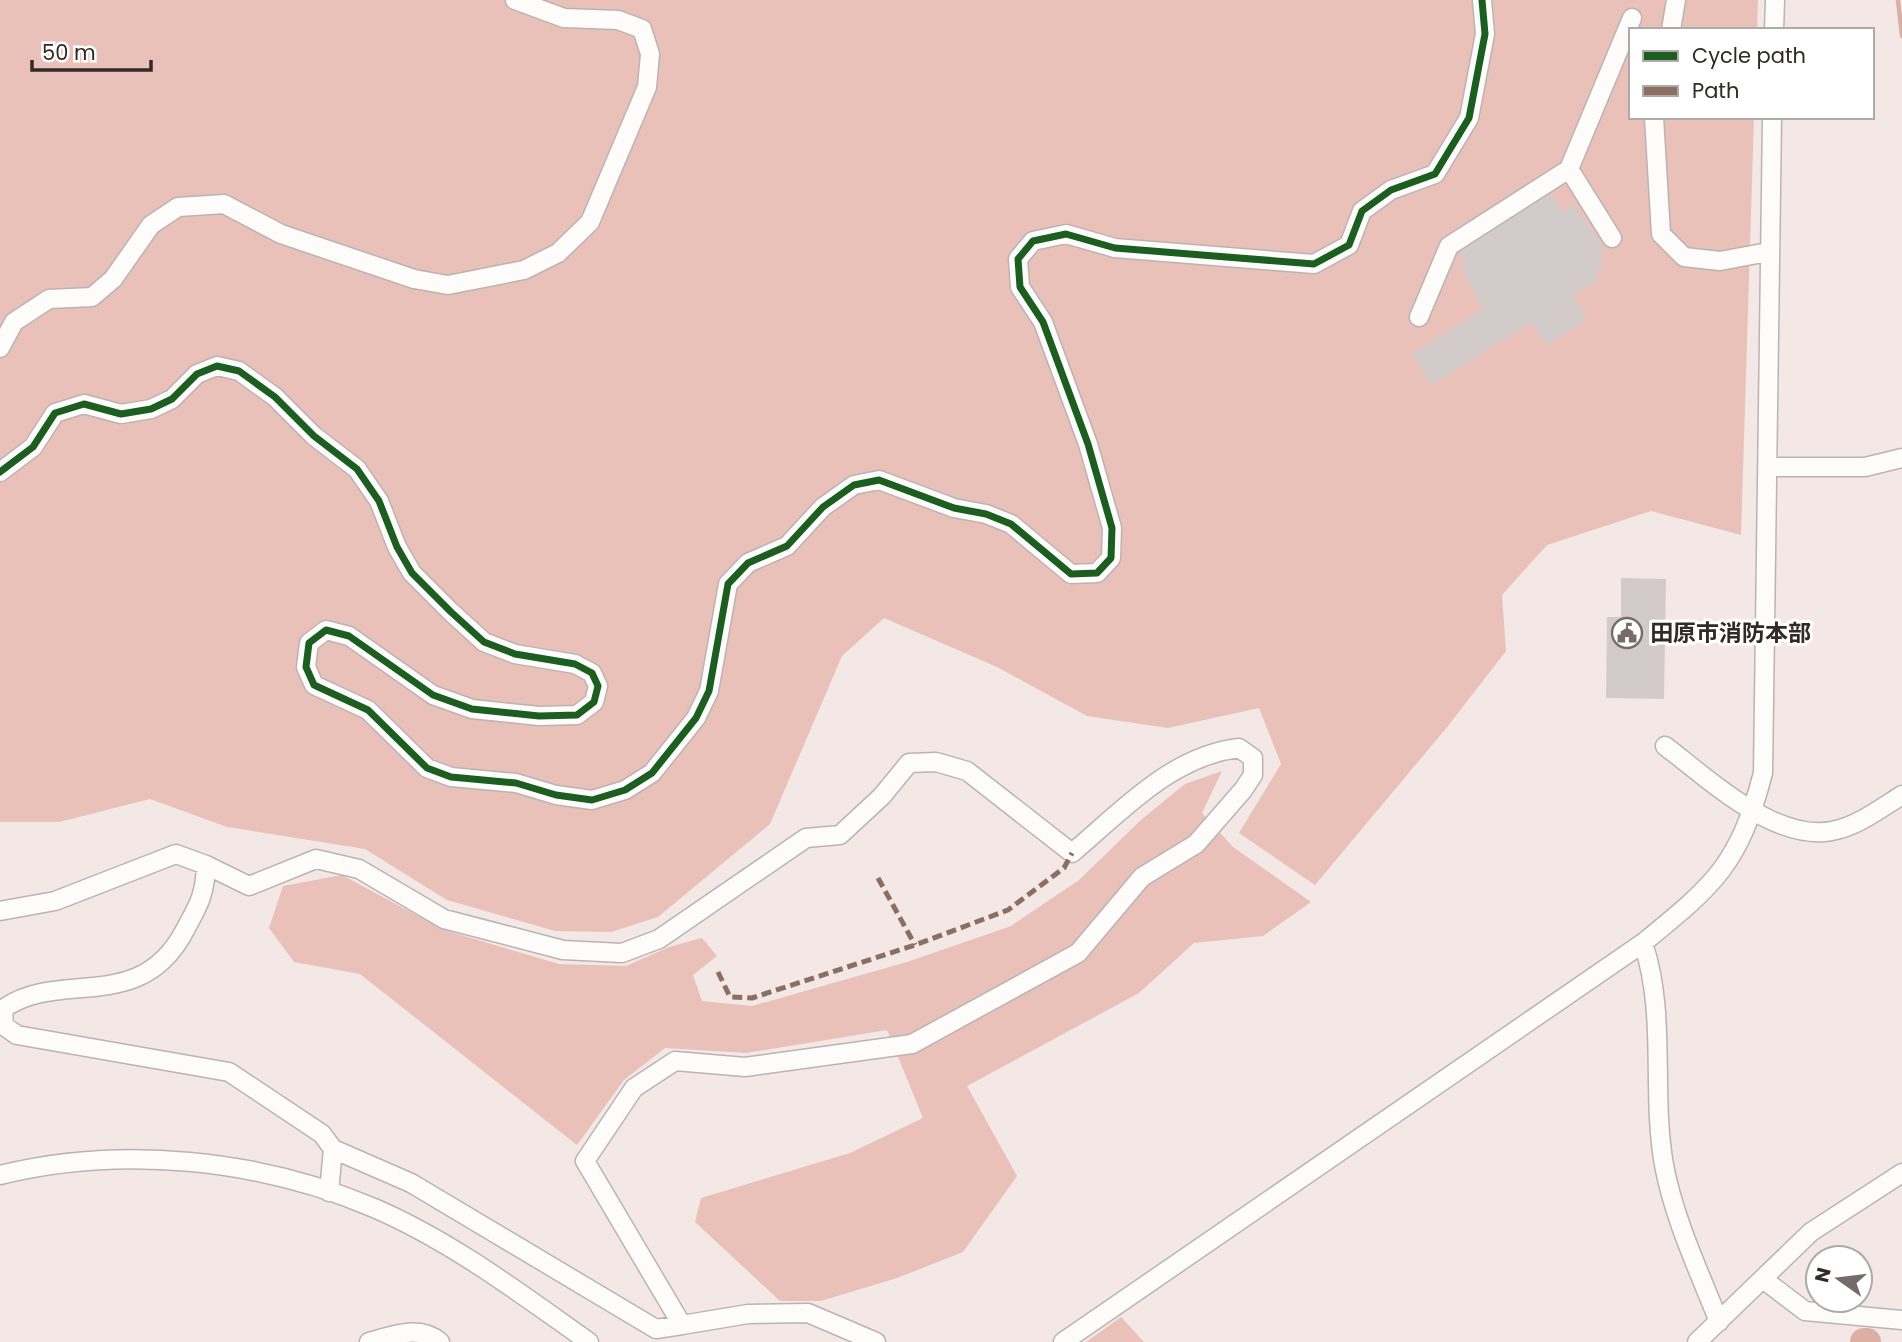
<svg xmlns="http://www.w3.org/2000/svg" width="1902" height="1342" font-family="Poppins,'Noto Sans JP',sans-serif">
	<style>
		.forest { fill: #e9c1b8 }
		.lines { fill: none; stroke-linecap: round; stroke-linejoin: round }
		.stream { stroke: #ddaea4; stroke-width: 4.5 }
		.river { stroke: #ddaea4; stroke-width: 28 }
		.building { fill: #d3cbc9 }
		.minor-casing { stroke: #bbb3b2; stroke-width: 21 }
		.minor { stroke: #fdfcfb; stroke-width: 18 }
		.quiet { stroke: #8d6e63; stroke-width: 5; stroke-dasharray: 10 5; stroke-linecap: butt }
		.cycleway-casing { stroke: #fff; stroke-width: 11 }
		.cycleway { stroke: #1b5e20; stroke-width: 7 }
		.labels { text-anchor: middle; stroke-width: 6; stroke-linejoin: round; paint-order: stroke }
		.poi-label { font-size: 23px; font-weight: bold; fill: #312a28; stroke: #fff; text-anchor: start }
	</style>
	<rect width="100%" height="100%" fill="#f3e8e6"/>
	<path class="forest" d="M0,0H1758L1757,30H1631V117H1754L1741,535L1651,511L1547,545L1502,595L1506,651L1448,726L1315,885L1239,833L1281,764L1259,708L1168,728L1087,716L997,667L884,618L842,656L770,824L658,917L611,932L555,931L447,900L365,849L227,827L150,799L59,822H0Z
		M1222,771L1202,813L1233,847L1311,902L1263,936L1194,943L1139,993L967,1086L1017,1176L963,1252L897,1278L821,1301H780L695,1222L701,1198L850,1153L923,1118L887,1030L746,1053L665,1048L624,1080L577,1145L360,974L294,962L269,928L283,886L342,875L444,930L559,964L626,966L669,947L702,938L717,956L693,975L702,1001L752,1006L907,962L1011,926L1079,880L1142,819L1185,784Z
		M1121,1317L1144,1342H1086Z"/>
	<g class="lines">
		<path class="stream" d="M1898,0L1902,36"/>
		<path class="river" d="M1864,1342H1867"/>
	</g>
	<path class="building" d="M1551,192L1562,211L1573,204L1604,248L1596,282L1573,296L1587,319L1546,345L1532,322L1432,385L1412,354L1483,309L1460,266L1466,262L1459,251Z
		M1621,578L1666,579L1664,699L1606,698L1607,617H1621Z"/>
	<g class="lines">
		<g class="minor-casing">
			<path id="minor" d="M1671,30L1676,0
				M1774,30L1775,0
				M1654,117L1661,234L1684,257L1720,261L1768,252
				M1612,238L1569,169L1632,18
				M1419,317L1449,246L1569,169
				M0,348L14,322L49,299L92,297L113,279L151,225L178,207L224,204L281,234L414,279L448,285L524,270L558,253L590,222L647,87L650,54L642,29L618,20L564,18L515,0
				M1768,467H1865L1902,458
				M0,472L33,447L55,413L84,404L121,414L151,409L172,399L197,374L217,366L239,371L275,397L314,436L357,469L379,501L397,547L412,573L451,612L484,642L515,654L575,664L592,673L598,686L594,702L577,715L539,716L472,709L433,695L349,636L326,630L309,643L306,667L314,685L368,710L427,768L451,777L516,783L556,795L592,800L625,790L652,773L696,718L709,691L728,584L748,563L787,546L823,507L854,485L879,480L954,508L986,514L1011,524L1071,574L1097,573L1111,558L1112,528L1088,444L1043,322L1020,287L1018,259L1033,241L1066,234L1115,248L1314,264L1349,245L1362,211L1391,190L1435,174L1469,118L1485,34L1482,0
				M1665,746C1709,779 1780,848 1840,829C1861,823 1883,807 1902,795
				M206,865L249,886L316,859L359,869L444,919L563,950L622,953L659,939L806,838L840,835L882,796L909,763L936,762L967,771L1072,853C1122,811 1171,756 1239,748L1253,758V775L1243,790L1196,844L1142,877L1078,953L912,1044L745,1067L675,1061L634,1088L585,1161L682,1325L748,1314L808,1313L876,1342
				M0,911L55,901L176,854L206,865C205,895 199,904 185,930C140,1016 61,968 3,1009L4,1026L17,1035L229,1072L322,1134L333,1149L329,1192
				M1643,943C1667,1014 1651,1091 1664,1165C1674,1219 1699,1271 1719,1322
				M333,1149L411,1183L656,1329L682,1325
				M0,1175C121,1145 259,1159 374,1208C451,1241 521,1294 589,1342
				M1763,1279L1805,1311L1902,1320
				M369,1342C392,1336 420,1324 440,1342
				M1063,1342L1643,943C1715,884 1739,865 1763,773L1772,117
				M1697,1342L1811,1232L1902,1173"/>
		</g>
		<use href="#minor" class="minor"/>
		<path class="quiet" d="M878,878L915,945
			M718,972L730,997L752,998L915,945L1008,910L1064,868L1072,853"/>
		<g class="cycleway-casing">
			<path id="cycleway" d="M0,472L33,447L55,413L84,404L121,414L151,409L172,399L197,374L217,366L239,371L275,397L314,436L357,469L379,501L397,547L412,573L451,612L484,642L515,654L575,664L592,673L598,686L594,702L577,715L539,716L472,709L433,695L349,636L326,630L309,643L306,667L314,685L368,710L427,768L451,777L516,783L556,795L592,800L625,790L652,773L696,718L709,691L728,584L748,563L787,546L823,507L854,485L879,480L954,508L986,514L1011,524L1071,574L1097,573L1111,558L1112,528L1088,444L1043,322L1020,287L1018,259L1033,241L1066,234L1115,248L1314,264L1349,245L1362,211L1391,190L1435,174L1469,118L1485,34L1482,0"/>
		</g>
		<use href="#cycleway" class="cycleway"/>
	</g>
	<defs>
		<g id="civic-ring" transform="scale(1.575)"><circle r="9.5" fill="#fff" stroke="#756c6a" stroke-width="1.5"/><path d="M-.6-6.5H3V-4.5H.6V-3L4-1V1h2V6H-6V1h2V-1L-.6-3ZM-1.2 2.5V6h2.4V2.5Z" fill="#756c6a"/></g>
	</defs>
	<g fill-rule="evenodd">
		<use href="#civic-ring" x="1627" y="633"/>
	</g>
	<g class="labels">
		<g class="poi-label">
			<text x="1650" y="641">田原市消防本部</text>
		</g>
	</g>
	<rect x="1629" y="28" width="245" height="91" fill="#ffffff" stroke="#adaaa9" stroke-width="2"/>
	<rect x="1643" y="51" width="35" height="10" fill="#1b5e20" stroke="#adaaa9" stroke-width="2"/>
	<text x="1692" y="63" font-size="21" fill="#312a28">Cycle path</text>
	<rect x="1643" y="86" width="35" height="10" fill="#8d6e63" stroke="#adaaa9" stroke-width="2"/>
	<text x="1692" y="98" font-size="21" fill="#312a28">Path</text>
	<g transform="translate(1839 1279) rotate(284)"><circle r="33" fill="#ffffff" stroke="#adaaa9" stroke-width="2"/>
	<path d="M0-5L12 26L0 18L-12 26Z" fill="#756c6a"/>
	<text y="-10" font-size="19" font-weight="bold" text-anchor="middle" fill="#312a28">N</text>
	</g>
	<path d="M32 60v10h119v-10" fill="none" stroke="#312a28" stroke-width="3.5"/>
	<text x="42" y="60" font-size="21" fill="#312a28" stroke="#ffffff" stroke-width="5" paint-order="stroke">50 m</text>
</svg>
